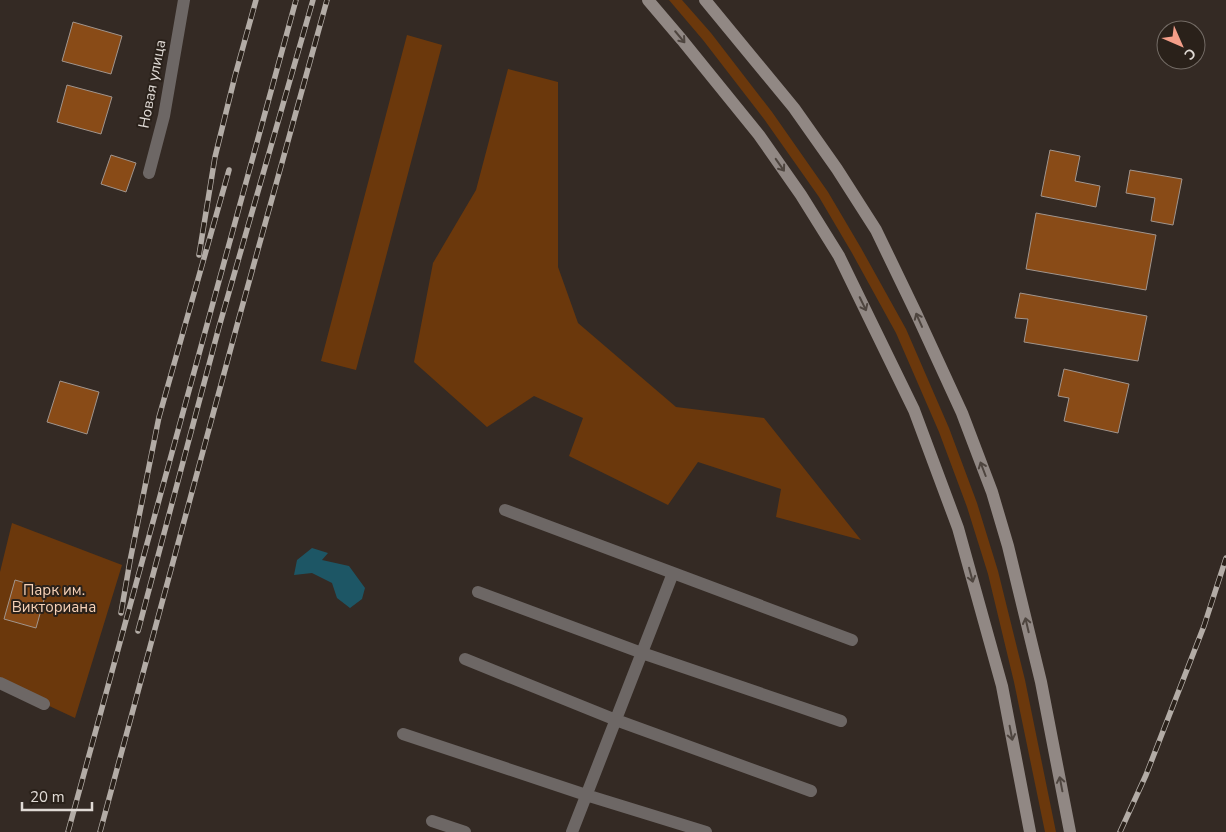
<svg xmlns="http://www.w3.org/2000/svg" width="1226" height="832" font-family="'Nunito Sans',sans-serif">
	<style>
		.green { fill: #6b380c }
		.water { fill: #1d5665 }
		.building { fill: #894b17; stroke: #a1958d }
		.lines { fill: none; stroke-linecap: round; stroke-linejoin: round }
		.service { stroke: #6d6765; stroke-width: 12 }
		.minor { stroke: #6d6765; stroke-width: 12 }
		.secondary { stroke: #918884; stroke-width: 12 }
		.rail-casing { stroke: #b3aca6; stroke-width: 5.5 }
		.rail { stroke: #2a211a; stroke-width: 4; stroke-dasharray: 11; stroke-linecap: butt }
		.oneway { stroke: #4e453f }
		.labels { text-anchor: middle; stroke-width: 4; stroke-linejoin: round; paint-order: stroke }
		.street-label { font-size: 15px; fill: #e0dad5; stroke: #2a211a }
		.park-label { font-size: 15px; fill: #f6d1b7; stroke: #2a211a }
	</style>
	<rect width="100%" height="100%" fill="#342a24"/>
	<path class="green" d="M669,0H682L711,33L772,112L828,192L861,248L906,329L949,428L977,503L998,571L1025,680L1056,832H1045L1014,682L988,574L967,507L939,432L896,333L852,253L819,197L764,119L703,40Z
		M407,35L442,45L356,370L321,361Z
		M508,69L558,82V267L578,323L676,407L764,418L861,540L776,517L781,489L698,462L668,505L569,456L583,418L534,396L487,427L414,362L433,263L476,190Z
		M12,523L122,565L75,718L0,683V572Z"/>
	<path class="water" d="M312,548L328,553L322,560L349,566L365,588L362,599L350,608L337,598L332,583L312,573L294,575L297,560Z"/>
	<path class="building" d="M73,22L122,36L111,74L62,61Z
		M67,85L112,97L101,134L57,122Z
		M1050,150L1080,156L1075,181L1100,186L1096,207L1041,196Z
		M111,155L136,163L126,192L101,184Z
		M1130,170L1182,179L1173,225L1151,221L1155,198L1126,193Z
		M1036,213L1156,235L1146,290L1026,269Z
		M1020,293L1147,316L1138,361L1024,342L1028,319L1015,318Z
		M1064,369L1129,384L1118,433L1064,421L1069,398L1058,396Z
		M60,381L99,392L87,434L47,422Z
		M15,580L47,589L36,628L4,619Z"/>
	<g class="lines">
		<path class="service" d="M505,510L852,640
			M478,592L642,653L841,721
			M465,659L616,720L811,791
			M403,734L586,795L706,832
			M432,821L465,832
			M572,832L673,573"/>
		<path class="minor" d="M149,173L164,116L184,0
			M0,683L44,704"/>
		<path class="secondary" d="M648,0L682,40L759,135L801,195L839,256L914,410L958,528L1002,686L1030,832
			M705,0L794,108L837,169L876,230L916,313L962,413L992,492L1008,546L1041,682L1070,832"/>
		<g class="rail-casing">
			<path id="rail" d="M199,255L215,157L235,76L256,0
				M121,613L130,561L159,417L229,170
				M138,631L219,327L313,0
				M68,832L296,0
				M100,832L239,318L327,0
				M1120,832L1146,775L1204,626L1226,558"/>
		</g>
		<use href="#rail" class="rail"/>
	</g>
	<defs><path id="oneway-shaft" d="M-6 0H5M1.5-3L5.5 0L1.5 3" fill="none" stroke-width="1.6" stroke-linecap="round" stroke-linejoin="round" transform="scale(1.25)"/></defs>
	<g class="oneway">
		<use href="#oneway-shaft" transform="translate(680 37) rotate(50)"/>
		<use href="#oneway-shaft" transform="translate(780 165) rotate(55)"/>
		<use href="#oneway-shaft" transform="translate(863 304) rotate(64)"/>
		<use href="#oneway-shaft" transform="translate(919 320) rotate(-114)"/>
		<use href="#oneway-shaft" transform="translate(983 469) rotate(-111)"/>
		<use href="#oneway-shaft" transform="translate(971 575) rotate(75)"/>
		<use href="#oneway-shaft" transform="translate(1027 625) rotate(-103)"/>
		<use href="#oneway-shaft" transform="translate(1011 733) rotate(79)"/>
		<use href="#oneway-shaft" transform="translate(1061 784) rotate(-101)"/>
	</g>
	<g class="labels">
		<g class="street-label">
			<text transform="translate(152 84) rotate(-79)" y="5">Новая улица</text>
		</g>
		<g class="park-label">
			<text x="54" y="595">Парк им.<tspan x="54" dy="17">Викториана</tspan></text>
		</g>
	</g>
	<g transform="translate(1181 45) rotate(135)"><circle r="24" fill="#2a211a" stroke="#736b65"/>
	<path d="M0-4L9 19L0 12L-9 19Z" fill="#f49e89"/>
	<text y="-8" font-size="14" font-weight="bold" text-anchor="middle" fill="#e0dad5">С</text>
	</g>
	<path d="M22 802v8h70v-8" fill="none" stroke="#e0dad5" stroke-width="2.5"/>
	<text x="30" y="802" font-size="15" fill="#e0dad5" stroke="#2a211a" stroke-width="4" paint-order="stroke">20 m</text>
</svg>
